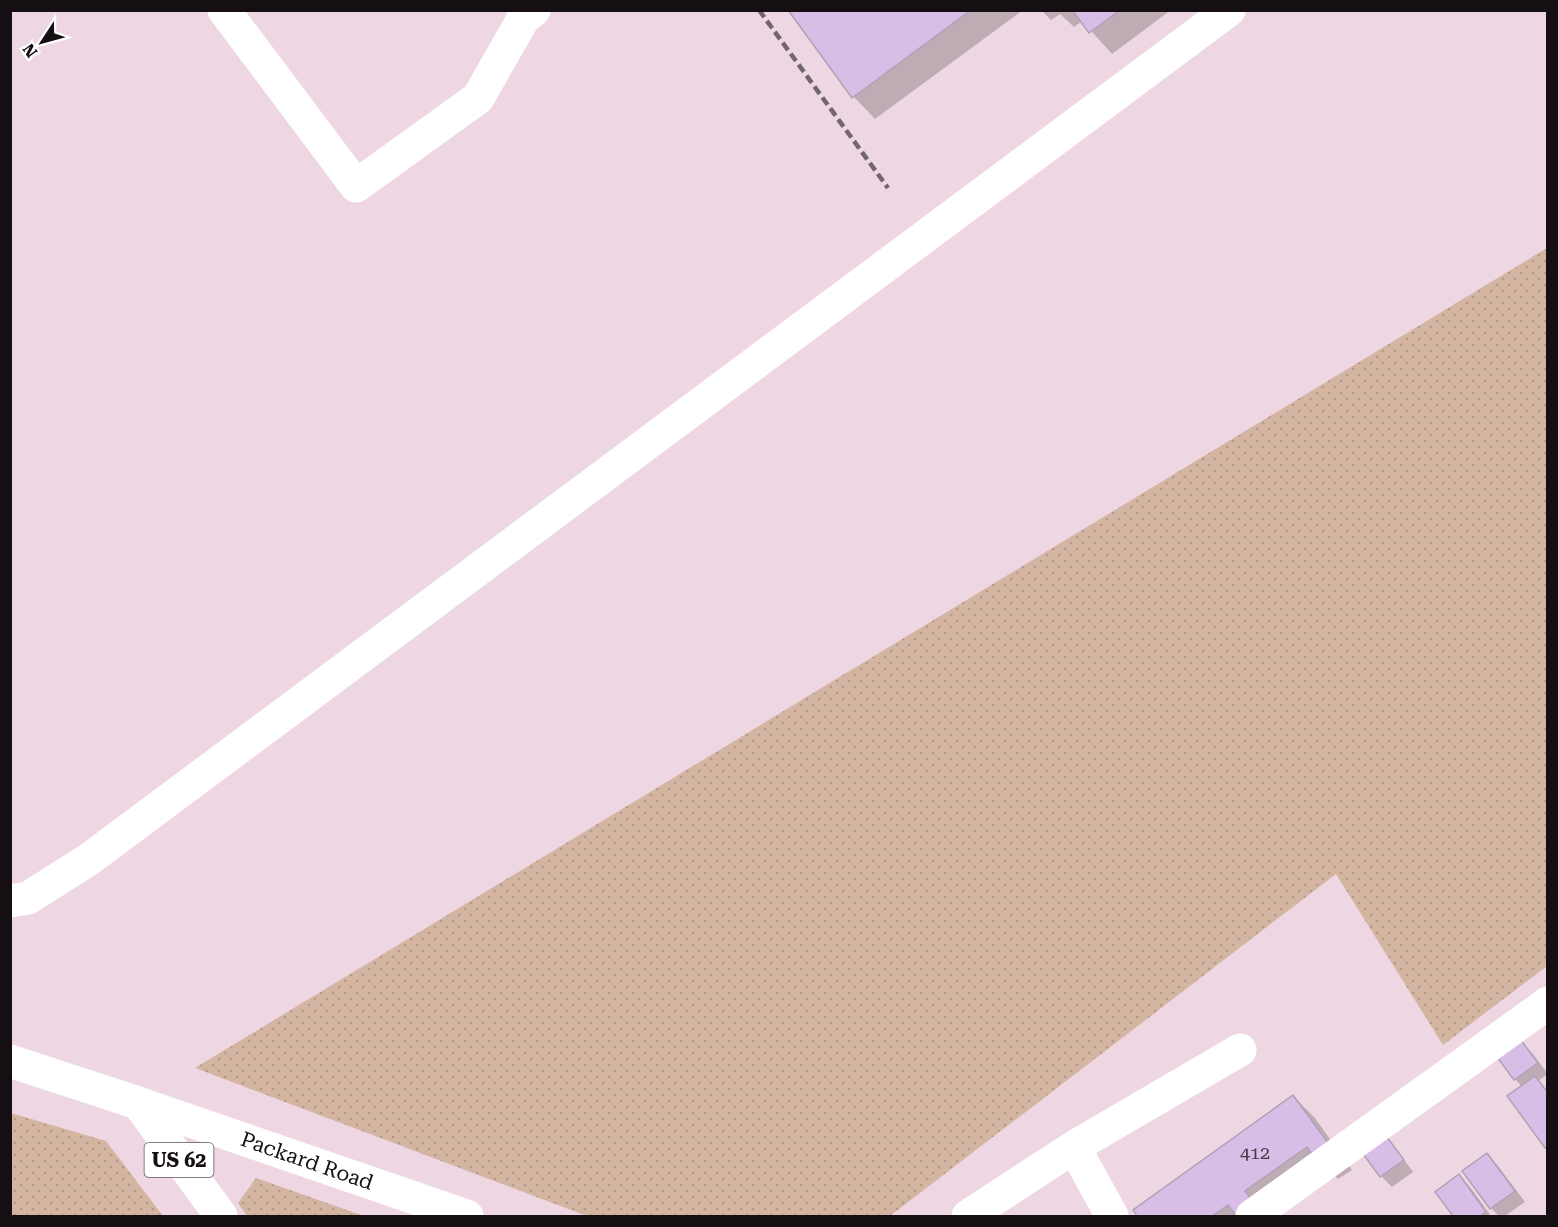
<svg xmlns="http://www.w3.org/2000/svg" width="1558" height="1227" font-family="'Roboto Serif',serif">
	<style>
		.grass { fill: url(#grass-dots) }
		.shadow { fill: #0003 }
		.building { fill: #d8bde6; stroke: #aea2b5; stroke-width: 1.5 }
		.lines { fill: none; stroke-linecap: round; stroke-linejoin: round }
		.minor { stroke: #fff; stroke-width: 33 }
		.major { stroke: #fff; stroke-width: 33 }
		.rail { stroke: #73656d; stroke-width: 4.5; stroke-dasharray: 9 4.5; stroke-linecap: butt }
		.labels { text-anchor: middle; stroke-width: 4.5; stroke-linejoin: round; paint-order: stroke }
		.number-label { font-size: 18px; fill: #463a47 }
		.shield { fill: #fff; stroke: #5b5659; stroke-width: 1.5 }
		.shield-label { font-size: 20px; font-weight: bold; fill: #150e12 }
		.street-label { font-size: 21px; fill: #150e12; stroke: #fff }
	</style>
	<defs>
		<pattern id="grass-dots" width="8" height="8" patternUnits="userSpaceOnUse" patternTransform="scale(1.5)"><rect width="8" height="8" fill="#d4b5a2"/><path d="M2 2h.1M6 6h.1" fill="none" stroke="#b59a8a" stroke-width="1.8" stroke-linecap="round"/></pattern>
	</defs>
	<rect width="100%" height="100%" fill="#eed7e3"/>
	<path class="grass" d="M1547,248V966L1443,1045L1336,874L890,1216H587L195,1068Z
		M11,1113L106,1141L163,1216H11Z
		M256,1178L364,1216H247L238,1203Z"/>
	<path class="shadow" d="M790,10H1023L875,119L854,97Z
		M1041,10H1171L1112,54L1082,21L1074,27L1060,14L1051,20Z
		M1521,1042L1532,1053L1548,1074L1538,1081L1548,1092V1149L1522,1087L1515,1079Z
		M1293,1096L1315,1118L1352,1170L1338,1179L1328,1169L1268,1216H1139L1135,1211Z
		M1386,1139L1397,1150L1413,1172L1392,1187L1381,1176L1365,1154Z
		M1487,1155L1498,1166L1525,1202L1505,1216H1499L1491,1208Z
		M1459,1176L1470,1187L1491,1216H1455L1437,1192Z"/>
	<path class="building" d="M788,10H971L852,98Z
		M1072,10H1120L1089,33Z
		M1521,1040L1538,1063L1514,1080L1497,1057Z
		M1535,1076L1548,1093V1146L1545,1148L1507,1096Z
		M1293,1095L1331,1147L1315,1158L1307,1147L1245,1191L1256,1206L1241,1216H1236L1228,1205L1212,1216H1137L1133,1210Z
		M1387,1137L1404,1160L1380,1177L1363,1154Z
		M1487,1153L1515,1191L1490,1209L1462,1171Z
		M1459,1174L1486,1212L1480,1216H1453L1435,1192Z"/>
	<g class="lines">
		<path class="minor" d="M224,10L356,186L478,98L523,19L534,10
			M10,901L28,898L88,860L1229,10
			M138,1103L467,1216
			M1074,1147L1240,1050
			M968,1216L1074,1147L1112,1216
			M1252,1216L1548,1003"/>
		<path class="major" d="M10,1061L138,1103L221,1216"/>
		<path class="rail" d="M759,10L888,188"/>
	</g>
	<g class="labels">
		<g class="number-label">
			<text x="1255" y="1159">412</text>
		</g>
		<rect class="shield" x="144.5" y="1143" width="69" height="34" rx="4.5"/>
		<g class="shield-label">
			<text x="179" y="1167">US 62</text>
		</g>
		<g class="street-label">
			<text transform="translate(307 1161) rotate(19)" y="7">Packard Road</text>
		</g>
	</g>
	<rect width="1558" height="1227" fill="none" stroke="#150e12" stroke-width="24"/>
	<g transform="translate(42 42) rotate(234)" stroke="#ffffff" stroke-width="4.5" paint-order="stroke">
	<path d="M0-4.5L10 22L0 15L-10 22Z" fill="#150e12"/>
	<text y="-9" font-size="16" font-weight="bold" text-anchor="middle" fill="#150e12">N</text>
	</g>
</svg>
